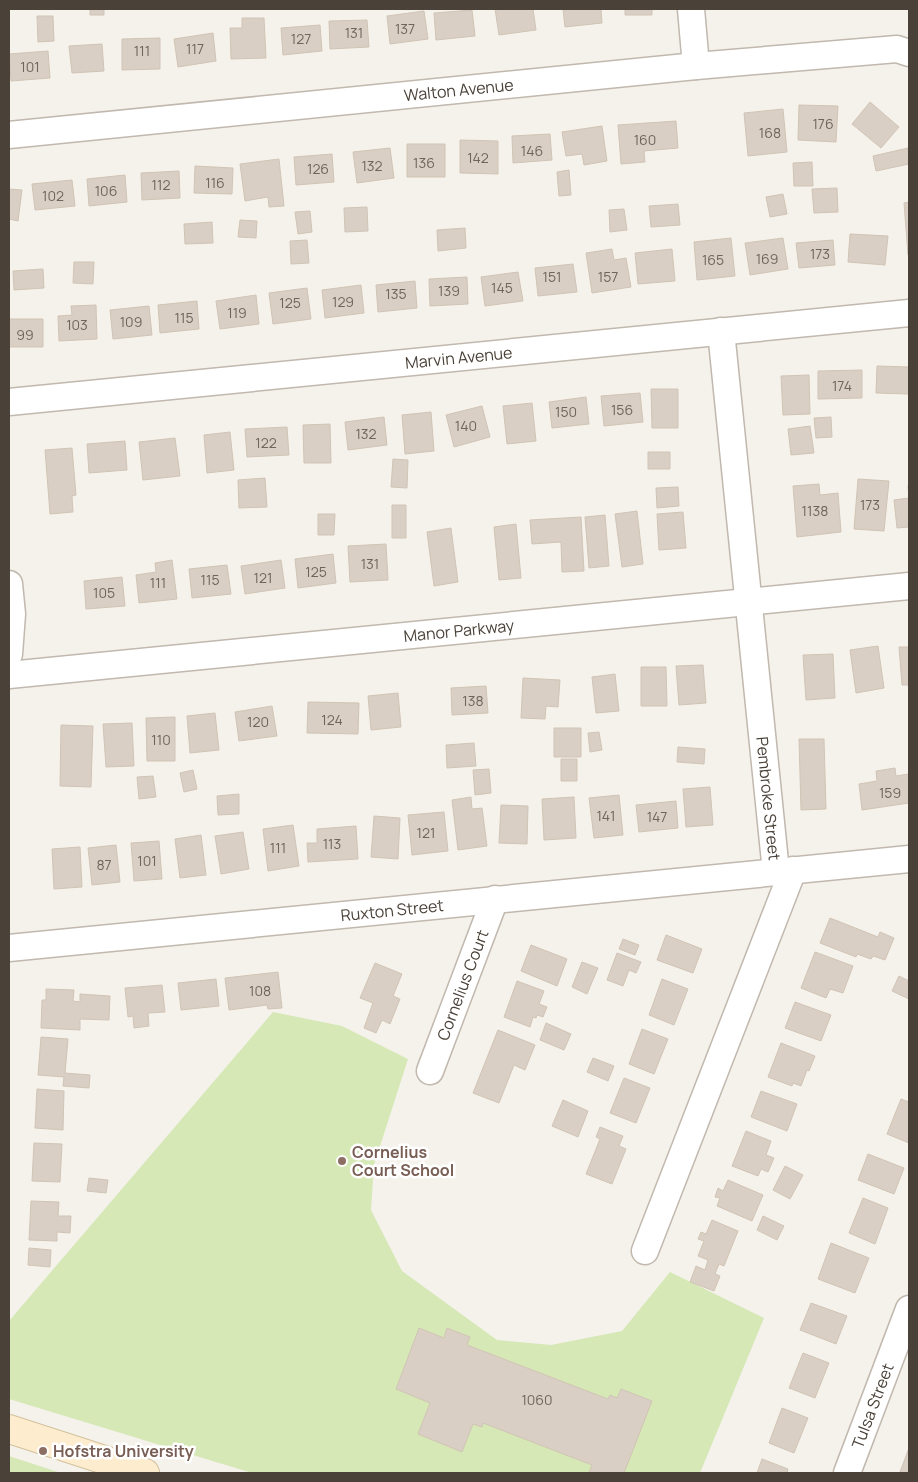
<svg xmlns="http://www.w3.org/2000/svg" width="918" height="1482" font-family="Manrope,sans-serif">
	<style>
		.green { fill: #d6e8b6 }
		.building { fill: #dacfc4; stroke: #d1c4b5 }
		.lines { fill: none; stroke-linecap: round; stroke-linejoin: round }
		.street-casing { stroke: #c1b8ae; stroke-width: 29 }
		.secondary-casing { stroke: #d3c09d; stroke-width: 30 }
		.street { stroke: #fff; stroke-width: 26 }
		.secondary { stroke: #fdedce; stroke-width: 28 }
		.education-dot { fill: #8d6e63; stroke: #fff; stroke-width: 2 }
		.labels { text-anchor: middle; stroke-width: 5; stroke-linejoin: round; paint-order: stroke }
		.number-label { font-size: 14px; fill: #6e655c }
		.street-label { font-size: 16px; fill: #4a4239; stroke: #fff }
		.education-label { font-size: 16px; font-weight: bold; fill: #785e54; stroke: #fff; text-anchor: start }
	</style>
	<rect width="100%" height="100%" fill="#f5f2ec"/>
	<path class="green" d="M273,1012L342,1026L408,1059L374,1165L371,1210L402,1271L497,1340L551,1345L622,1331L670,1272L764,1318L700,1473H252L9,1399V1321Z
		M9,1456L61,1473H9Z"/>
	<path class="building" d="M90,9H104V15H90Z
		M495,9H533L536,30L499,35Z
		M563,9H601L602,23L565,27Z
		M625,9H652V15H625Z
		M472,10L475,36L436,40L434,13Z
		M424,11L428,39L390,44L387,16Z
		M37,16H53L54,41L38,42Z
		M242,18H264L266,58L231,59L230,28H242Z
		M367,20L369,47L330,49L329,21Z
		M320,25L322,51L283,55L281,28Z
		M213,33L216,61L178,67L174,39Z
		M160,38V69L122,70V39Z
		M102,44L104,71L72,73L69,46Z
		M48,51L50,78L11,81L9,54Z
		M870,102L899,127L881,148L852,124Z
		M799,105L838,106L836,142L798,140Z
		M783,109L787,152L748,156L744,113Z
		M676,121L678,148L644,151L645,162L621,164L618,125Z
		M602,126L607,161L584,165L582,154L566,156L562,132Z
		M550,134L552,160L513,163L512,136Z
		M460,140L498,141V174L460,173Z
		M407,144H445V177H407Z
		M390,148L394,178L357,183L353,152Z
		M908,148L909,164L876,171L873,156Z
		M332,154L334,182L296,185L294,157Z
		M279,159L284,206L269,207L268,197L245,201L240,164Z
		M812,162L813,186H794L793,163Z
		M195,166L233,168L232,194L194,193Z
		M569,170L571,195L559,196L557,172Z
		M179,171L180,198L142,200L141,173Z
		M125,175L127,202L89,206L87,179Z
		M72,180L75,206L35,210L32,184Z
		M837,188L838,212L814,213L812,189Z
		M9,189L22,190L18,221L9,219Z
		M783,194L787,214L770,217L766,197Z
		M909,202V255H908L904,203Z
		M678,204L680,225L651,227L649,206Z
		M367,207L368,231L345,232L344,208Z
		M624,209L627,230L610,232L609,210Z
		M310,211L312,232L298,234L295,212Z
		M240,220L257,221L256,238L238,237Z
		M212,222L213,243L185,244L184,224Z
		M465,228L466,248L438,251L437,230Z
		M850,234L888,236L885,265L848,262Z
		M731,238L735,276L697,280L694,242Z
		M783,238L788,269L750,275L745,243Z
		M307,240L309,263L291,264L290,241Z
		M833,240L835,265L799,268L796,243Z
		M612,249L614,260L626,258L631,287L592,293L586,253Z
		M672,249L675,281L638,284L635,253Z
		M74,262H94L93,284L73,283Z
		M573,264L577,292L538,296L535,268Z
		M43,269L44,288L14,290L13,271Z
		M518,272L523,301L485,306L481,277Z
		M467,277L468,304L430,306L429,279Z
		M415,281L417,308L378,312L376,285Z
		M361,285L364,313L325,318L322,290Z
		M307,288L311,319L273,324L269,293Z
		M256,295L259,324L220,329L216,301Z
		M197,301L199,329L160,333L158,305Z
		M96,305L97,339L59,341L58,316L72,315L71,306Z
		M149,306L152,335L113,339L110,310Z
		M9,319H43V347H9Z
		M877,366L909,367V394L876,393Z
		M862,370V398L818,399V371Z
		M809,375L810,414L783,415L781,376Z
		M651,389H678V428H652Z
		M640,393L643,422L604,426L601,396Z
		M586,397L589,424L552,428L549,402Z
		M532,403L536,441L507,444L503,406Z
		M482,406L490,437L454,447L446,415Z
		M431,412L434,451L405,454L402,415Z
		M384,417L387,445L348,450L345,422Z
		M831,417L832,437L816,438L814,418Z
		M330,424L331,463H304L303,425Z
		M810,426L814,453L791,455L788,429Z
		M287,427L289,455L247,457L245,429Z
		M230,432L234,470L207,473L204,435Z
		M175,438L180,476L143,480L139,442Z
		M125,441L127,470L89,473L87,444Z
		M72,448L76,495L72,496L73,512L50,514L45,450Z
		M648,452H670V469H648Z
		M393,459L408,460L407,488L391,487Z
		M265,478L267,507L239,508L238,480Z
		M858,479L889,481L884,531L854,529Z
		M819,484L820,495L838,493L841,532L797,537L793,486Z
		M908,486H909V527L897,528L894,500L909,498Z
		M678,487L679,506L657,508L656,488Z
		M392,505H406V538H392Z
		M637,511L643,564L622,567L615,514Z
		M683,512L686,548L659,550L657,514Z
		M318,514H335L334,535H318Z
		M605,515L609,566L589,568L585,517Z
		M581,517L584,571L562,572L561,542L532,544L530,520Z
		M516,524L521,578L499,580L494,527Z
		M451,528L458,582L434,586L427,532Z
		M386,544L388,580L350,582L348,546Z
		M333,554L336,583L298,588L295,559Z
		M172,560L177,599L139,603L136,575L156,572L155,563Z
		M281,560L285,588L245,594L241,566Z
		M227,565L231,594L192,598L189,569Z
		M122,577L125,606L86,609L84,581Z
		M878,646L884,688L856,693L850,650Z
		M899,647H909V685H902Z
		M833,654L835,698L806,700L803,655Z
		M703,665L706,703L679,705L676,666Z
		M641,667H666L667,706H641Z
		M615,674L619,711L596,713L592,677Z
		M523,678L560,680L558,707L546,706L545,719L521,718Z
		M486,686L488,713L452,715L451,688Z
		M398,693L401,727L371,730L368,696Z
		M308,702L359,703L358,734L307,733Z
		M272,706L277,736L239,741L235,712Z
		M215,713L219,750L190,753L187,716Z
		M175,717V761H147L146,718Z
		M132,723L134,766L106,767L103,724Z
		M61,725L93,726L91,787L60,786Z
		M554,728H581V757H554Z
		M599,732L602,750L590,752L588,733Z
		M799,739H824L826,809L801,810Z
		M474,743L476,766L447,768L446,745Z
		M678,747L705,749L704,764L677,762Z
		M561,759H577V781H561Z
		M895,768L896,776L909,774V803L862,810L859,784L877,781L876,771Z
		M489,769L491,793L475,795L473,770Z
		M193,770L197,789L184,792L180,773Z
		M153,776L156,797L139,799L137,777Z
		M710,787L713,825L686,827L683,789Z
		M239,794V814L218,815L217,796Z
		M619,795L623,835L594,838L589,798Z
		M471,797L472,809L482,808L487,846L458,850L452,800Z
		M574,797L576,838L544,840L542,799Z
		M676,801L678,828L639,832L636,805Z
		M501,805L528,806L527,844L499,843Z
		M444,812L448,851L412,855L408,815Z
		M374,816L400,818L398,859L371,857Z
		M293,825L299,866L268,871L263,829Z
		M356,826L358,859L308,862L307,843H317V829Z
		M243,832L249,869L221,874L215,836Z
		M201,835L206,875L180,878L175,839Z
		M159,841L162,879L134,881L131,843Z
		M116,845L120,882L92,885L88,848Z
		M80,847L82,887L54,889L52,849Z
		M830,918L878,937L880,932L894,938L885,960L873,956L871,959L857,954L856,957L820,943Z
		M666,935L702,949L693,973L657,960Z
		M623,939L639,945L635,955L619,949Z
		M531,945L567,959L557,986L521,971Z
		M815,952L853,966L843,993L830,989L826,998L801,988Z
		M617,953L641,962L636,973L629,970L623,986L607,980Z
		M582,962L598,968L587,994L572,987Z
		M375,963L402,974L393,996L400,999L390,1024L382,1020L376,1033L364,1028L373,1003L360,998Z
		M278,972L282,1008L268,1009L267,1005L229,1010L225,978Z
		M899,976L909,981V999L892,991Z
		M216,979L219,1006L181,1010L178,983Z
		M662,979L688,989L674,1025L649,1015Z
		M517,981L544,991L539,1004L547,1007L543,1017L537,1015L536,1018L533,1017L530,1027L504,1017Z
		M162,985L165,1012L148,1013L149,1026L134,1028L133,1016L128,1017L125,988Z
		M46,989L74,990L73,1001L80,1002V994L110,996L109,1020L80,1019V1030L41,1028L42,1000H46Z
		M795,1002L831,1015L821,1041L785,1028Z
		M546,1023L571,1034L564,1050L540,1040Z
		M642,1029L668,1039L654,1074L629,1064Z
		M498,1030L535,1045L525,1070L514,1065L499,1103L473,1093Z
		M41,1037L68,1039L65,1073L90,1075L89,1088L63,1086L64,1077L38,1075Z
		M781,1043L815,1056L809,1071L807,1070L801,1086L793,1083L792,1086L768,1077Z
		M593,1058L614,1066L608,1081L587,1072Z
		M624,1078L650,1088L636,1123L610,1113Z
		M37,1089L64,1091L63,1130L35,1128Z
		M761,1091L797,1104L787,1131L751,1117Z
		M901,1099L909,1102V1143L887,1134Z
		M563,1100L588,1111L578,1137L552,1126Z
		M600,1127L623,1136L619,1146L626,1149L612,1184L586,1174L600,1139L596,1137Z
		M746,1131L771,1141L766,1155L774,1158L768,1172L761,1169L758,1176L732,1166Z
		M34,1143L62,1144L60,1182L32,1181Z
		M868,1154L904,1168L894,1194L858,1180Z
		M785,1166L803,1175L790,1199L773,1190Z
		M89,1178L108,1180L106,1193L87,1191Z
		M728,1180L763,1195L752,1221L717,1206L720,1198L715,1197L718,1188L723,1191Z
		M863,1198L888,1208L875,1244L849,1233Z
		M31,1201L59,1202L58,1216H71L70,1233L57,1232V1241L29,1240Z
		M763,1216L784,1226L777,1240L757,1230Z
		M712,1220L738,1231L724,1266L719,1264L715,1274L720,1276L714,1291L690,1282L696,1266L705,1270L708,1260L698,1256L704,1241L698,1239L701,1232L706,1234Z
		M831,1243L869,1258L855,1293L818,1279Z
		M29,1248L51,1250L50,1267L28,1265Z
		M811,1303L847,1316L836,1344L800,1330Z
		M419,1328L444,1338L447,1328L470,1337L467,1345L608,1399L610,1395L617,1398L621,1389L652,1401L624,1473H589L592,1465L483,1423L482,1427L473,1424L462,1452L418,1434L430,1403L396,1389Z
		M803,1353L829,1363L815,1398L789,1388Z
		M782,1408L808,1418L794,1453L769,1443Z
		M909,1448V1473H903L900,1472Z
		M762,1459L788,1469L787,1473H757Z"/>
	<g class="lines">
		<g class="street-casing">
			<g id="street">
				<path d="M691,9L696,66"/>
				<path id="s1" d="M9,135L696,66L897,49L909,53"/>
				<path id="s2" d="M721,331L776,872"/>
				<path id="s3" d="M9,402L909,313"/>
				<path d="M9,584L12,614L9,654"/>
				<path id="s4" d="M9,675L909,586"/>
				<path id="s5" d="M9,948L909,859"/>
				<path id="s6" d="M430,1071L495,899"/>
				<path d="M645,1251L793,870"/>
				<path id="s7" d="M847,1473L909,1309"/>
			</g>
		</g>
		<g class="secondary-casing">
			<path id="secondary" d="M9,1429L145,1473"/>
		</g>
		<use href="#street" class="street"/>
		<use href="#secondary" class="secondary"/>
	</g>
	<g class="education-dot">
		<circle cx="342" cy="1161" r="5"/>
		<circle cx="43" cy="1451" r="5"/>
	</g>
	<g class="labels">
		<g class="number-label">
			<text x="405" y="34">137</text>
			<text x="354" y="38">131</text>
			<text x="301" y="44">127</text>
			<text x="195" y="54">117</text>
			<text x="142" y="56">111</text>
			<text x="30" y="72">101</text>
			<text x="823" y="129">176</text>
			<text x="770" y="138">168</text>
			<text x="645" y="145">160</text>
			<text x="532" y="156">146</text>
			<text x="478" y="163">142</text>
			<text x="424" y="168">136</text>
			<text x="372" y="171">132</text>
			<text x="318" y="174">126</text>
			<text x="215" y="188">116</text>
			<text x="161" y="190">112</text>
			<text x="106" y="196">106</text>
			<text x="53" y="201">102</text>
			<text x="820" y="259">173</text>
			<text x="767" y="264">169</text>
			<text x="713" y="265">165</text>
			<text x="552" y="282">151</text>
			<text x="608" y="282">157</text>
			<text x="502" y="293">145</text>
			<text x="449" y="296">139</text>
			<text x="396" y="299">135</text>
			<text x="343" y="307">129</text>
			<text x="290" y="308">125</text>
			<text x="237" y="318">119</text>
			<text x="184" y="323">115</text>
			<text x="131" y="327">109</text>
			<text x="77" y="330">103</text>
			<text x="25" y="340">99</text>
			<text x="842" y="391">174</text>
			<text x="622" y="415">156</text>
			<text x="566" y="417">150</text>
			<text x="466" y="431">140</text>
			<text x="366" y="439">132</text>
			<text x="266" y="448">122</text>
			<text x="870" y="510">173</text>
			<text x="815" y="516">1138</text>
			<text x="370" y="569">131</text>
			<text x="316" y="577">125</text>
			<text x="263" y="583">121</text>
			<text x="210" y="585">115</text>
			<text x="158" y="588">111</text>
			<text x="104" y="598">105</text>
			<text x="473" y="706">138</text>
			<text x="332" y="725">124</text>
			<text x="258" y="727">120</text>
			<text x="161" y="745">110</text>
			<text x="890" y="798">159</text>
			<text x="606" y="821">141</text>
			<text x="657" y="822">147</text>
			<text x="426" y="838">121</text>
			<text x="332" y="849">113</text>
			<text x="278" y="853">111</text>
			<text x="147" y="866">101</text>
			<text x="104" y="870">87</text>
			<text x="260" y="996">108</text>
			<text x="537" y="1405">1060</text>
		</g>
		<g class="street-label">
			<text dy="6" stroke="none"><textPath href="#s1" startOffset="452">Walton Avenue</textPath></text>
			<text dy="6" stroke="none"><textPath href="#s3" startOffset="452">Marvin Avenue</textPath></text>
			<text dy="6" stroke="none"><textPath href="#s4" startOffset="452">Manor Parkway</textPath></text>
			<text dy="6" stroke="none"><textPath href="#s2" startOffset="470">Pembroke Street</textPath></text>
			<text dy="6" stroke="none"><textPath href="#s5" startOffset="385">Ruxton Street</textPath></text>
			<text dy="6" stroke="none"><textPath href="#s6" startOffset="92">Cornelius Court</textPath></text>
			<text dy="6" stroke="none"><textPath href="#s7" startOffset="72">Tulsa Street</textPath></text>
		</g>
		<g class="education-label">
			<text x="352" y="1158">Cornelius<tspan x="352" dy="18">Court School</tspan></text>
			<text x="53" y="1457">Hofstra University</text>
		</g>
	</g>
	<rect width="918" height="1482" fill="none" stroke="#4a4239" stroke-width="20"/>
</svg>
